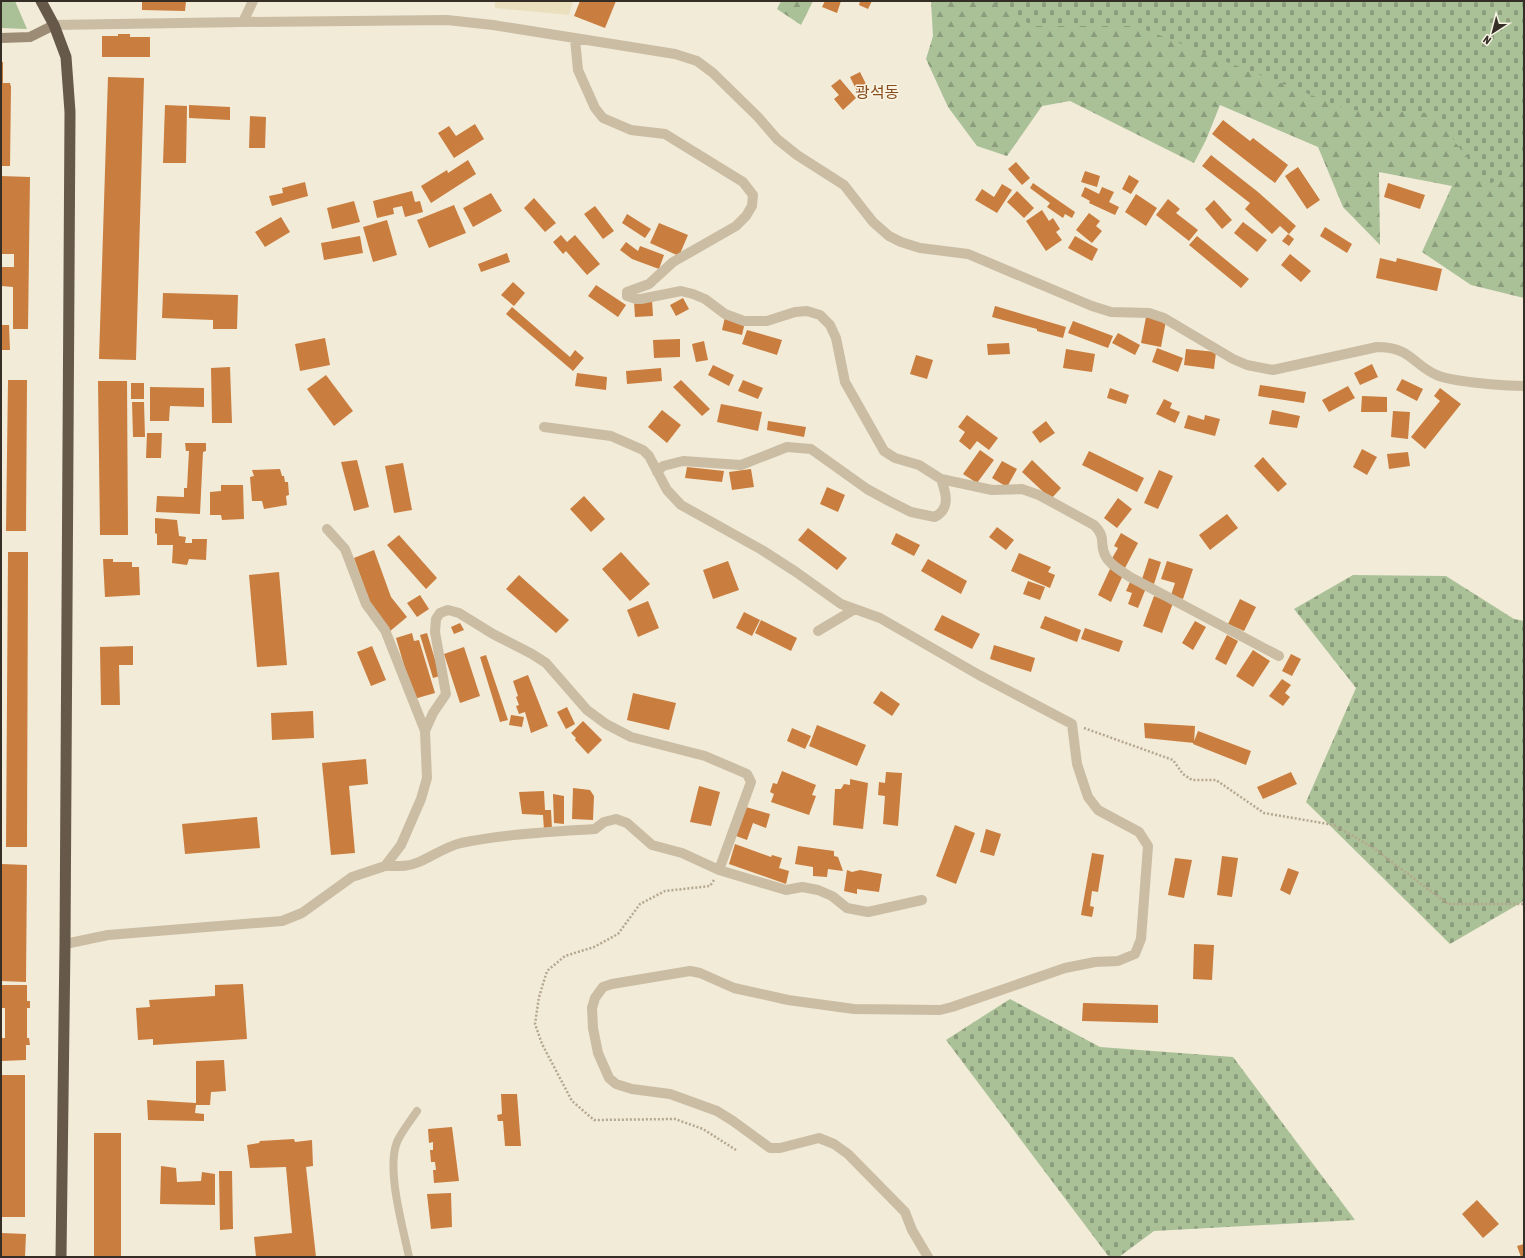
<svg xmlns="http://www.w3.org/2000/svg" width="1525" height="1258" font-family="'Asap Condensed','Noto Sans KR',sans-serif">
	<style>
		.green { fill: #aac198 }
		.forest { fill: url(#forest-firs) }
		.cemetery { fill: url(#cemetery-stones) }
		.plaza { fill: #eae0be }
		.building { fill: #c97d3e }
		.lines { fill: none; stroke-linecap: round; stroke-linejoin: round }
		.path { stroke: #b5a78e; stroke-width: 2.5; stroke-dasharray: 2 2; stroke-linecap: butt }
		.service { stroke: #cabda4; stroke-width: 8 }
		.minor { stroke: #cabda4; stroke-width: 10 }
		.secondary { stroke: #9d8c75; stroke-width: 10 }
		.trunk { stroke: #665949; stroke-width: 11 }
		.labels { text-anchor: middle; stroke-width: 3; stroke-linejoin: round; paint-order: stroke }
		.quarter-label { font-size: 16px; fill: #864c1d; stroke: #f9f4e4 }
	</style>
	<defs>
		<pattern id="forest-firs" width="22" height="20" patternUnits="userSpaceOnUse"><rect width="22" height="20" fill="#aac198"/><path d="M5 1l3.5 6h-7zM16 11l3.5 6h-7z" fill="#8b9d7c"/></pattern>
		<pattern id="cemetery-stones" width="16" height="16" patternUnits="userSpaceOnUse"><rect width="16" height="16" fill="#aac198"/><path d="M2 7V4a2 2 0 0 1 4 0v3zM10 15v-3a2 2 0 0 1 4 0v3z" fill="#8b9d7c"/></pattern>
	</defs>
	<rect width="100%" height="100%" fill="#f2ebd8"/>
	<path class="green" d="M1,1H15L27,29L1,28Z"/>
	<path class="forest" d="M781,1H813L801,25L777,9Z
		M931,1H1524V298L1471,285L1422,252L1452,186L1379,172L1380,245L1343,207L1318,147L1220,105L1206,140L1194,163L1070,101L1042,106L1007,156L977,146L948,107L926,59L933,36Z"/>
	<path class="cemetery" d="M991,1H1524V163L1488,185L1433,113L1349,110L1136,26H1033Z
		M1353,575L1446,576L1514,619L1524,621V901L1450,944L1306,802L1356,688L1294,609Z
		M1010,999L1100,1047L1233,1057L1355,1220L1154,1231L1119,1257H1109L946,1040Z"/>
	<path class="plaza" d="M495,1H573L569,15L495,8Z"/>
	<path class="building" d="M142,1H186L185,11L142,10Z
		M580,1H616L605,28L574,16Z
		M825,1H841L837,13L822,7Z
		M860,1H872L868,9L859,5Z
		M118,34H130V37H150V57H102V36H118Z
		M1,62H3V83H10L11,87L10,166H1Z
		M860,72L867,86L857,91L850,77Z
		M108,77L144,78L136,360L99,359Z
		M840,79L856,98L843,110L834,99L839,95L831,86Z
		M165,105L187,106L186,163H163Z
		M189,105L230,107V120L189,118Z
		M250,116L266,117L265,148H249Z
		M1223,120L1250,141L1253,138L1288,165L1275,183L1212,134Z
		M475,124L484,139L454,158L438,133L449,126L456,136Z
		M1211,155L1258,192L1296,226L1289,234L1280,226L1272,234L1245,209L1250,203L1202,166Z
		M468,160L476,174L431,203L421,186L447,170L448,173Z
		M1016,162L1030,178L1022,185L1008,169Z
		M1298,167L1320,200L1307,209L1285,176Z
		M1085,171L1100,176L1097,187L1081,182Z
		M1129,175L1139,181L1131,194L1122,189Z
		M1,176L30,177L28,329H13V287L1,286V267H14V254H1Z
		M305,182L308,196L272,206L269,196L283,193L282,188Z
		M1033,183L1075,212L1072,218L1065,214L1063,218L1047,207L1050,203L1030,188Z
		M1388,183L1425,195L1420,209L1384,197Z
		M1002,184L1012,190L997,213L975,200L982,189L994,197Z
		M1085,187L1099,194L1102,187L1114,192L1109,202L1119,207L1115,215L1089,203L1090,201L1081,196Z
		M412,191L415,202L420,201L423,212L405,217L402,206L393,208L394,214L377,218L373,201Z
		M1017,191L1034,208L1024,218L1007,202Z
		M491,193L502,211L473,227L463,208Z
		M1136,194L1157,208L1146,226L1125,212Z
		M534,198L556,223L545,232L524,208Z
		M1168,199L1180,209L1176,213L1198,230L1189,241L1156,215Z
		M1214,200L1232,220L1222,229L1205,209Z
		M354,201L360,222L332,229L327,208Z
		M454,205L466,233L429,248L417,220Z
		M595,206L614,231L603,239L584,214Z
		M1042,210L1049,221L1053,218L1060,229L1056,232L1062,240L1046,251L1026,221Z
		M1089,213L1100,221L1096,226L1102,231L1092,243L1076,230Z
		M627,214L651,229L645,238L622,223Z
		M281,217L290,232L265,247L255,232Z
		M387,220L397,255L373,262L363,227Z
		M1243,222L1267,240L1257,252L1234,233Z
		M659,223L688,235L679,256L650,243Z
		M1325,227L1352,244L1347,253L1320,236Z
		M1288,234L1294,239L1289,246L1282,241Z
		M561,235L567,242L575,235L600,264L587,275L566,251L563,254L553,242Z
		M360,236L363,253L324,260L321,243Z
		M1075,236L1098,249L1092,261L1068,248Z
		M1197,236L1249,279L1241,288L1189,245Z
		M626,242L638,251L640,246L664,255L659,269L632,259L620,250Z
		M507,253L510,262L481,272L478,264Z
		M1290,254L1311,271L1301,282L1281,265Z
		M1380,258L1396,262L1397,258L1442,269L1437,291L1376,278Z
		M513,282L525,293L514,306L501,295Z
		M596,285L626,305L618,317L588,296Z
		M163,293L238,295L237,329H213V320L162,318Z
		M683,298L689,309L676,316L670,305Z
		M652,300L653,316L635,317L634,301Z
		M995,306L1066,327L1063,338L1037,331V329L992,317Z
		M512,307L570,357L575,350L584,358L573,371L506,314Z
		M725,317L745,322L742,335L722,330Z
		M1146,317L1166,321L1161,347L1141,343Z
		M1073,321L1113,336L1108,348L1068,333Z
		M1,325H9L10,350H1Z
		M747,330L782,340L777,355L742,344Z
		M1118,333L1140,345L1135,355L1112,343Z
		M325,338L330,365L300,371L295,344Z
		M680,339V357L654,358L653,340Z
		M704,341L708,360L696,362L692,344Z
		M1009,343L1010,354L988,355L987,344Z
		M1157,348L1183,358L1178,372L1152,362Z
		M1066,349L1095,354L1092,372L1063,368Z
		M1186,349L1216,352L1214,369L1184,365Z
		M916,355L933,360L927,379L910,374Z
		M1372,364L1378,377L1360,385L1354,373Z
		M713,365L734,375L729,386L708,375Z
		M230,367L232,423H212L211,368Z
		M661,368L662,381L627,384L626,371Z
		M577,373L607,377L606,390L575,386Z
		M326,375L353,411L334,426L307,389Z
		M1402,379L1423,389L1417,401L1396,390Z
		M8,380H27L26,531H6Z
		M681,380L710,409L702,416L673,387Z
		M743,380L763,388L758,399L738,391Z
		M98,381H127L128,535H100Z
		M131,383H144V399H131Z
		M1260,385L1306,392L1304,403L1258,396Z
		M1348,386L1355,398L1329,412L1322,400Z
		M150,387L204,388V407L170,406L169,421H150Z
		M1110,388L1129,395L1126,404L1107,398Z
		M1440,388L1461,404L1425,449L1411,437L1440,401L1434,396Z
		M1362,396L1387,397V412H1361Z
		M1164,399L1172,403L1170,408L1180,412L1175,423L1156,414Z
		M132,402H144L145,437H133Z
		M721,404L762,412L758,431L717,422Z
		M662,410L681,425L667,443L648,427Z
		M1272,410L1300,416L1297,428L1269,424Z
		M1393,411L1410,412L1408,439L1391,437Z
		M967,415L998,438L989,450L977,441L970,450L959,441L965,432L958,427Z
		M1188,415L1204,420L1205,415L1220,419L1215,436L1184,428Z
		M768,421L806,427L804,437L767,430Z
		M1046,421L1055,433L1040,443L1032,432Z
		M147,433H162L161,458H146Z
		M185,443H206V451L203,452L200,514L156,512L157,496L184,497V488H187L189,451H186Z
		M1362,449L1377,457L1367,475L1353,467Z
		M980,450L994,460L977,483L963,474Z
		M1089,451L1144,478L1137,492L1082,465Z
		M1408,452L1410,466L1389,469L1387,454Z
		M1263,457L1287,484L1278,492L1254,466Z
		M357,460L369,507L354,511L341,462Z
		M1032,460L1061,488L1051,499L1022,472Z
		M1002,461L1017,469L1007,487L992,478Z
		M403,463L412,510L394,513L385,466Z
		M687,467L724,471L722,482L685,478Z
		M280,469L282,476H284L285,482H288L289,495L286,496L287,505L264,509L262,501H252L250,477L254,476L252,470Z
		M751,469L754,487L732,490L729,472Z
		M1159,470L1173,476L1158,509L1144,503Z
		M221,485H243L244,519L222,520L221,515H210V492L221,491Z
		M827,487L845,495L838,512L820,504Z
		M584,496L605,519L591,532L570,509Z
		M1118,498L1132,509L1117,528L1104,518Z
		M1227,514L1238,528L1210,550L1199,535Z
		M155,518L177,520L179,536L186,537L185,543H192V539H207L206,560L189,559L187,565L172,563L173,545H157V534L155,533Z
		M997,527L1014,540L1006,550L989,537Z
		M808,528L847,558L837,570L798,540Z
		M896,533L920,545L914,556L891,544Z
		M1121,533L1138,543L1125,568L1111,560L1118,548L1114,546Z
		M399,535L437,578L426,589L387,545Z
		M374,550L391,597L407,617L389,632L373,612L354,558Z
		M8,552H28L27,847H6Z
		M621,552L650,584L630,601L602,569Z
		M1019,553L1051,567L1048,572L1055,575L1050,588L1011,571Z
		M1149,558L1161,562L1154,584L1142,579Z
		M103,559H113V562H132V567H139L140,595L105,597Z
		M928,559L967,581L961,594L921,571Z
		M728,561L739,590L713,599L703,570Z
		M1167,561L1193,569L1183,599L1171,595L1175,583L1161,579Z
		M1110,569L1123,575L1111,602L1098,595Z
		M279,572L287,665L257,667L249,575Z
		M519,575L569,620L556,633L506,589Z
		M1028,581L1045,587L1040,600L1023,594Z
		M1130,582L1146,588L1138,608L1128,604L1132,593L1126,591Z
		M420,595L429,609L417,617L407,603Z
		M1154,596L1173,603L1162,633L1143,626Z
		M1240,599L1256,607L1244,631L1228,624Z
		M648,601L659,628L638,637L627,610Z
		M744,612L760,620L752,636L736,628Z
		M942,615L980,634L972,649L934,630Z
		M1045,616L1081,630L1077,642L1040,628Z
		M761,620L797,638L791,651L755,633Z
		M1195,621L1206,627L1193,650L1182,643Z
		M460,623L464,630L454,634L451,627Z
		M1085,628L1123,641L1119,652L1081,639Z
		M412,633L414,641L419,640L435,693L414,699L396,638Z
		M427,633L440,676L433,678L420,635Z
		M1227,635L1238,641L1226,665L1215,659Z
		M994,645L1035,658L1031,672L990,659Z
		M133,646V665H119L120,705H101L100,647Z
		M372,646L386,680L371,686L357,652Z
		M464,647L480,696L460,703L444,654Z
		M1253,650L1270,661L1253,687L1236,676Z
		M1291,654L1301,659L1292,676L1282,671Z
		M486,655L508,720L500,722L480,657Z
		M528,675L548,726L531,733L525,712L519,714L516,706L519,705L516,697L518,696L513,681Z
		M1282,679L1291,685L1285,693L1290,697L1283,706L1269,696Z
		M881,691L900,704L892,716L873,703Z
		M633,693L676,703L669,730L627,720Z
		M567,707L575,724L566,729L557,712Z
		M313,711L314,738L272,740L271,713Z
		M511,715L524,717L522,727L509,725Z
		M583,721L602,740L588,754L575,740L576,738L571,733Z
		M1144,723L1195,726L1194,743L1145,738Z
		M817,725L866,745L857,766L809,746Z
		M792,728L811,736L805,749L787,741Z
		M1198,731L1251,751L1246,765L1193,744Z
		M366,759L368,784L349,786L355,853L331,855L322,763Z
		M782,771L816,785L812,795L816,796L809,815L771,802L774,794L770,792L773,783L777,784Z
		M886,772L902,773L898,826L883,824L885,796L878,795L879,782L885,783Z
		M1291,772L1297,784L1263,799L1257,787Z
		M850,779L868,783L863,829L833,825L835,789H841L844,784L850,785Z
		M699,786L720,792L711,826L690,822Z
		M573,788L590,790L594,796L593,820L572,819Z
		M544,791L545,810H551L552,829L544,830L543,815L522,814L519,792Z
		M553,794L564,796V824L554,823Z
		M746,807L770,814L766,828L753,823L747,840L736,836Z
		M257,817L260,848L185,854L182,824Z
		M955,825L975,833L956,884L936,876Z
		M986,829L1001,834L994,856L980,852Z
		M735,844L771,857L772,855L782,858L779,868L789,871L786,884L729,864Z
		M798,846L834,851V856L838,857L843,871L828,869L827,877L813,876V867L795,864Z
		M1092,853L1104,855L1098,892L1092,891L1090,906L1094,907L1092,917L1081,915Z
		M1222,856L1238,858L1232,897L1217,895Z
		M1175,858L1192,860L1184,898L1168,895Z
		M2,864L27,865L26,982L1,981Z
		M1288,868L1299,872L1290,895L1280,890Z
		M847,870L852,872L860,870L882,874L879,892L857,889V894L844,891Z
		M1194,944L1214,945L1212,980L1193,979Z
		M243,984L247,1039L153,1045V1039L138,1040L136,1008L150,1007L149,1000L215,996V985Z
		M1,985H27V1001H30V1008H27V1038H29L30,1045H26V1060L1,1061V1038H5V1008H1Z
		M1083,1003L1158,1005V1023L1082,1021Z
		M224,1060L226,1091L211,1092L210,1105H196L195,1113L204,1114V1121L148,1120L147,1100L196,1103V1061Z
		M1,1075H25V1217H1Z
		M501,1094H517L521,1146H505L503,1121H498L497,1115L502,1114Z
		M452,1127L459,1181L434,1183L433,1170H436L435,1162H431L430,1150H433V1142L429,1143L428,1129Z
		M94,1133H121V1257H94Z
		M294,1139L295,1142L312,1140L313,1166L306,1167L316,1257H256L254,1237L292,1233L286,1167L250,1168L247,1145L259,1143L260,1141Z
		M161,1166L176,1168L177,1182L201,1181L202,1172L215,1174V1205L160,1204Z
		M219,1171H232L233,1229L220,1230Z
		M451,1193L452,1227L431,1229L427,1194Z
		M1477,1200L1499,1224L1483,1238L1462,1214Z
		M1,1233L26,1234L25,1257H1Z
		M1524,1244V1257H1521L1517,1246Z"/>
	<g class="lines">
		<path class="path" d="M1084,728L1173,760L1183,774L1192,780H1216L1264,813L1334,825L1372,847L1448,904H1524
			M714,880L710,886L665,891L640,904L618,934L594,947L565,956L547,971L539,997L535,1024L542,1044L572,1101L594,1120L675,1119L703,1129L736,1150"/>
		<path class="service" d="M409,1257C403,1227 386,1170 397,1142C402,1131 411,1120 417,1111"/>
		<path class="minor" d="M243,22L447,20L493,25L675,54L697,61L713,73L758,117L777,139L797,155L844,185L873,222L889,236L901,242L920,248L968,254L1092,306L1111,312L1149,313L1164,318L1233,359L1247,365L1273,370L1377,347C1412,347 1413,366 1439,376C1456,382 1505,386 1524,386
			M54,25L243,22L253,1
			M575,39L578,70L595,108L603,118L631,130L665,134L743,182L753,195L752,206L746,216L736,226L673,262L649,284L627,292V296L636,299H641L681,291L693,294L705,299L725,314L744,321H767L795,312L807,311L820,315L830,325L836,338L845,382L884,451L895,458L919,465L941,479L992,490L1022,489L1039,495L1094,525C1108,539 1098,544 1106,557C1111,566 1122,571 1130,577L1279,656
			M544,427L611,436L643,450L649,456L667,490L681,505L762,550L796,572L841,604L880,618L979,675L1072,724L1077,764L1088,797L1098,810L1139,832L1148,846L1141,939L1135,954L1118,961L1095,962L1065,968L952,1007L940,1010L854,1009L788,1000L734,988L700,973L690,971L612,984L603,987L595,998L592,1008L593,1028L598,1053L609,1078L616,1084L632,1089L670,1094L717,1111L733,1121L770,1148H780L819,1138L834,1144L848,1154L905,1212L912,1230L928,1257
			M657,472L663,466L683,461L741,465L787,447L811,449L867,489L889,501L911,512L935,517C951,508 946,493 941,479
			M327,529L345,549L366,604L385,630L425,731
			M818,631L855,609
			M719,870L786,890L802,887L818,890L832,896L847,908L868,912L922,900
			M65,944L108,935L282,921L302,913L352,877L385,866L401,845L421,799L427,778L425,731L433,713L446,694L435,632L436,619L440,613L448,610L459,613L493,634L532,654L546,663L587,710L606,724L631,737L705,756L747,774L751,782L719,870L682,853L652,845L627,823L616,819L604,822L595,829C550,832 505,834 461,843C445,847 433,856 419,862C408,867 397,866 385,866"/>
		<path class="secondary" d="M1,38L30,37L54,25"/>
		<path class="trunk" d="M41,1L54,25L66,57L70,112L65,944L61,1257"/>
	</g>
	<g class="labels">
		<g class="quarter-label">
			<text x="877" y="98">광석동</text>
		</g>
	</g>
	<rect width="1525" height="1258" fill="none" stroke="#352e26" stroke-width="4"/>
	<g transform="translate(1493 32) rotate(216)" stroke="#f9f4e4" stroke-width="3" paint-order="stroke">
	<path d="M0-3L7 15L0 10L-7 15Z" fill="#352e26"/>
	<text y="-6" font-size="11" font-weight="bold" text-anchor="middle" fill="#352e26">N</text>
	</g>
</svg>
